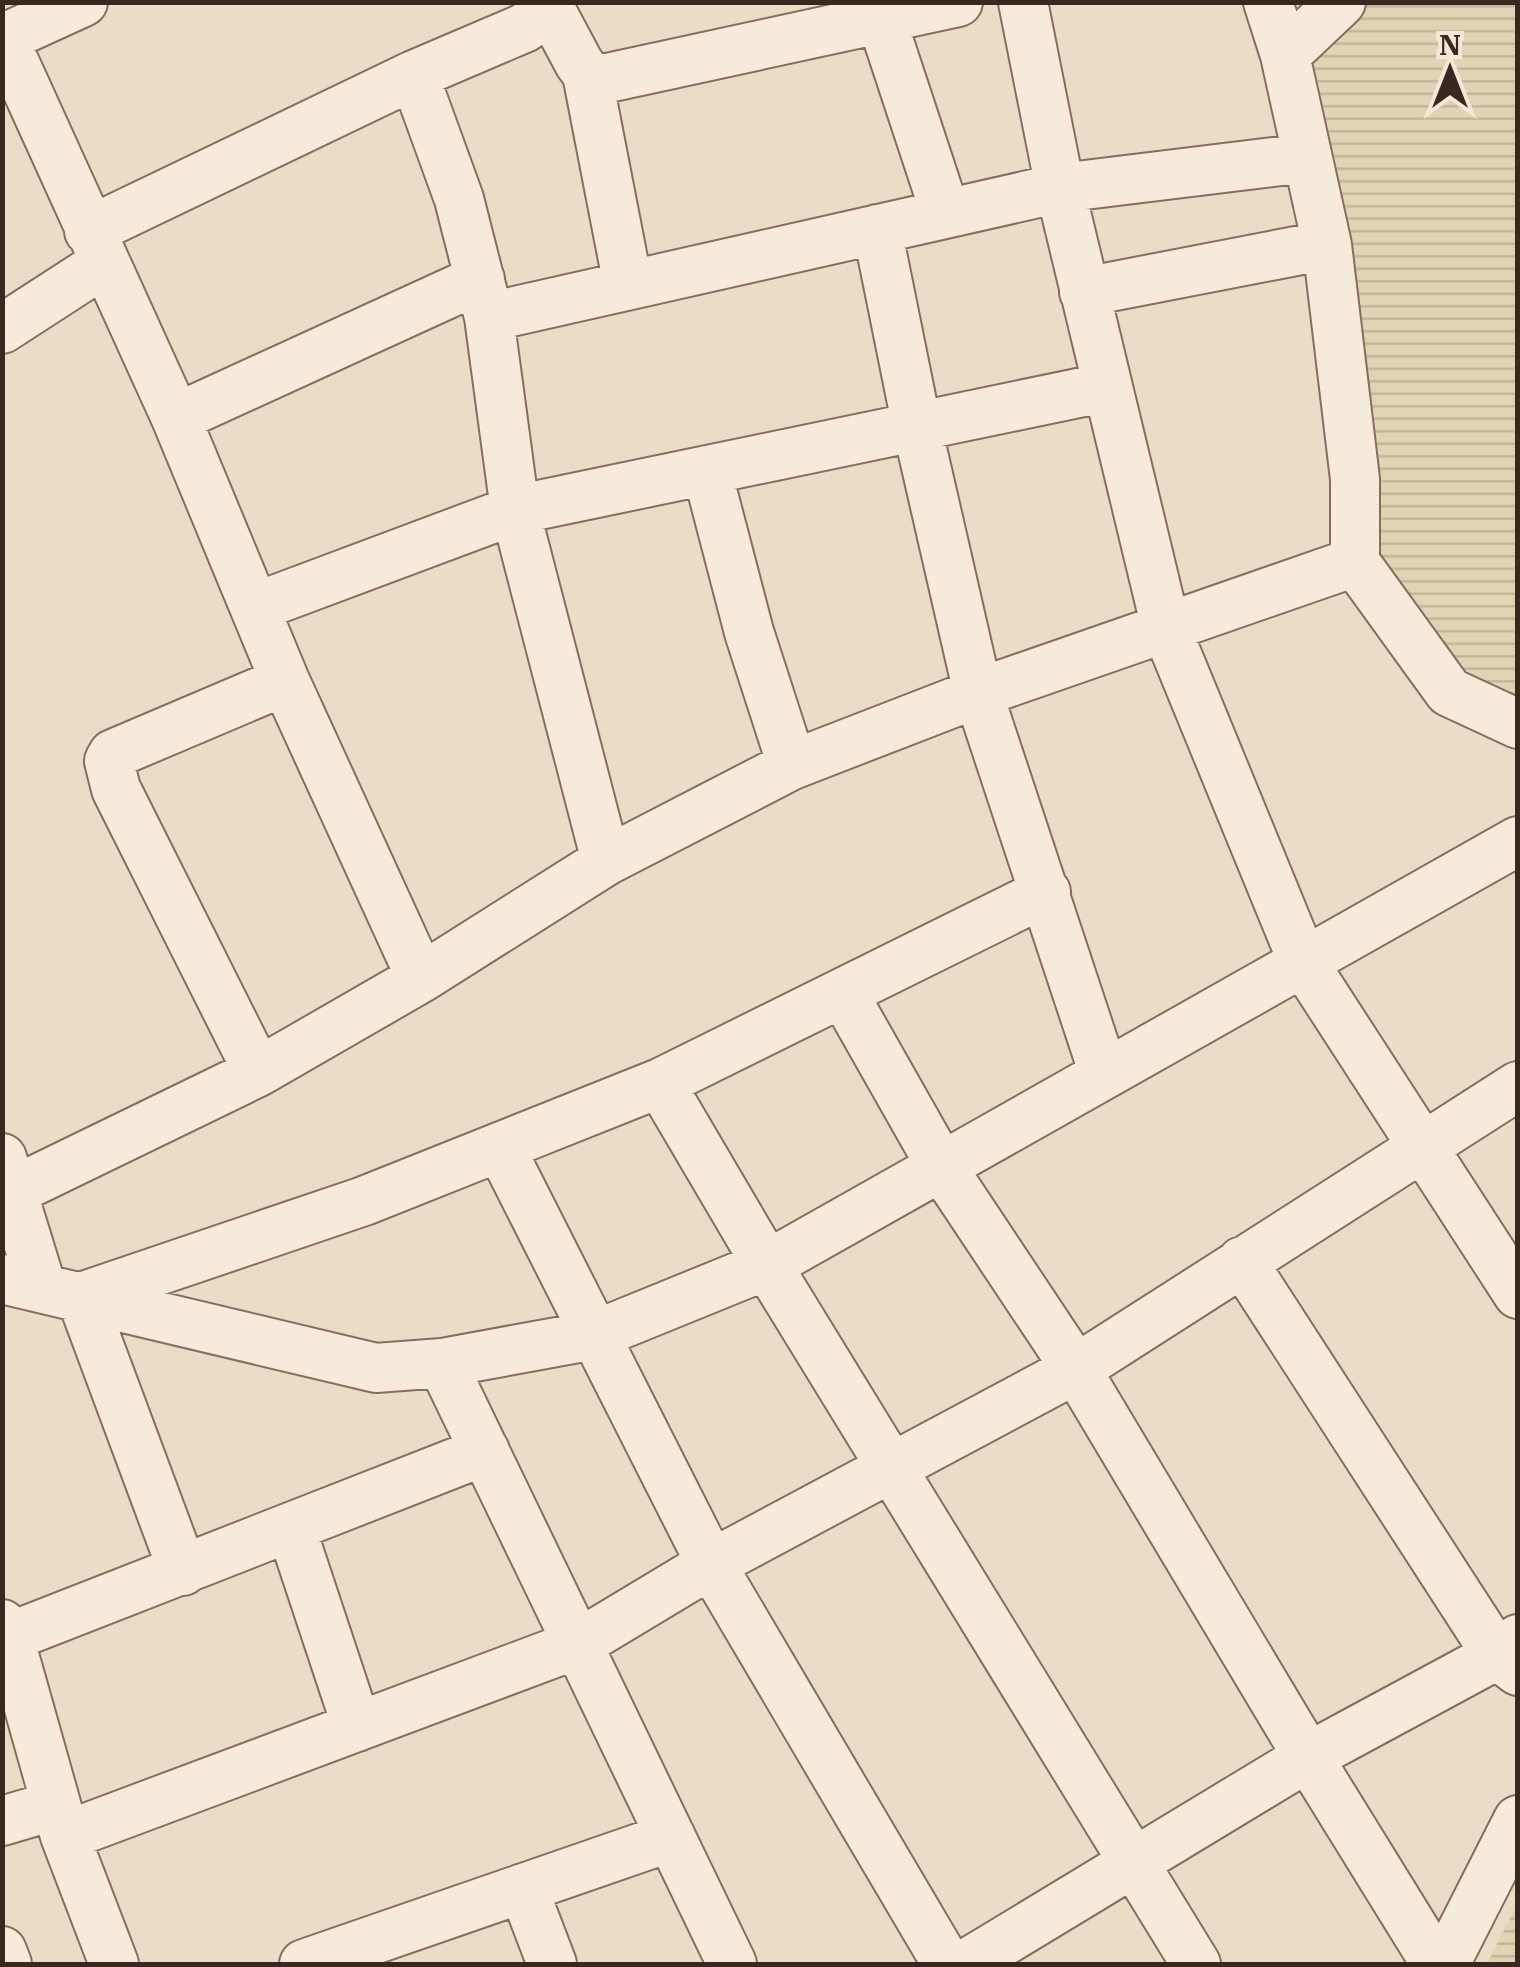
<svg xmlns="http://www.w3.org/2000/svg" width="1520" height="1967" font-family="'IBM Plex Serif',serif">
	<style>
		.farmland { fill: url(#farmland-rules) }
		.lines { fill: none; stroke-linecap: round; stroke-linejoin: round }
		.minor-casing { stroke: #866e5e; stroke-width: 52 }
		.minor { stroke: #f6ebda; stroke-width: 48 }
	</style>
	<defs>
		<pattern id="farmland-rules" width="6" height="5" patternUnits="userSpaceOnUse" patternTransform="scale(2.5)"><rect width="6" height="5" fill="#e0d4b5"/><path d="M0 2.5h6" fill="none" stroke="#c1b69b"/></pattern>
	</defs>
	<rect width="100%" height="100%" fill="#ebdcc7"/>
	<path class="farmland" d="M1358,3H1517V703H1505L1421,635L1375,556L1297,64Z
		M1517,1904V1964H1487Z"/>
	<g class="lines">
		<g class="minor-casing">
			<path id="minor" d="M1023,2L1060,188L1166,628L1303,962L1518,1294
				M1268,2L1285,55L1327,245L1355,479V562L1449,692L1518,724
				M547,3L579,63L587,74L603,79L958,2
				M882,21L945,212
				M2,35L176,418L285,681L421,978
				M2,39L83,2
				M1285,55L1341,2
				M587,74L628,285
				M414,75L459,199L489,317L515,510L606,861
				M877,229L917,427L978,693L1104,1074
				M89,231L414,75L524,28L536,20L547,2
				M1084,292L1327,245
				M489,317L1060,188L1306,158
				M2,329L104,263
				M176,418L480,279
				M707,471L749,632L792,765
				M256,607L515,510L1107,387
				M843,993L941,1166L1076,1369L1308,1757L1436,1964
				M258,1072L116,789L109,761L113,754L285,681
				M660,1083L767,1265L1196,1964
				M500,1147L711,1564L947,1964
				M2,1158L42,1288
				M13,1191L258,1072L421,978L606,861L792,765L978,693L1355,562
				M1242,1261L1497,1655L1518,1671
				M2,1279L376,1368L442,1363L595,1335L767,1265L1518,841
				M442,1363L732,1964
				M291,1528L357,1727
				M183,1571L81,1297L364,1201L660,1083L1046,892
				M2,1624L9,1637L65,1836L114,1964
				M2,1640L485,1451
				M2,1821L56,1805
				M65,1836L578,1644L711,1564L1076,1369L1518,1086
				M523,1888L552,1964
				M2,1951L7,1964
				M304,1964L671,1837
				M966,1964L1308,1757L1497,1655L1518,1639
				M1445,1964L1518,1820"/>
		</g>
		<use href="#minor" class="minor"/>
	</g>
	<rect width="1520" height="1967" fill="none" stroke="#372920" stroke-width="10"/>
	<g transform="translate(1450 70)" stroke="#f3e7d6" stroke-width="8" paint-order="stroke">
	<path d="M0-8L18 38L0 25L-18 38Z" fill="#372920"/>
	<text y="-15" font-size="28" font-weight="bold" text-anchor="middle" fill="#372920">N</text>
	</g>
</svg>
